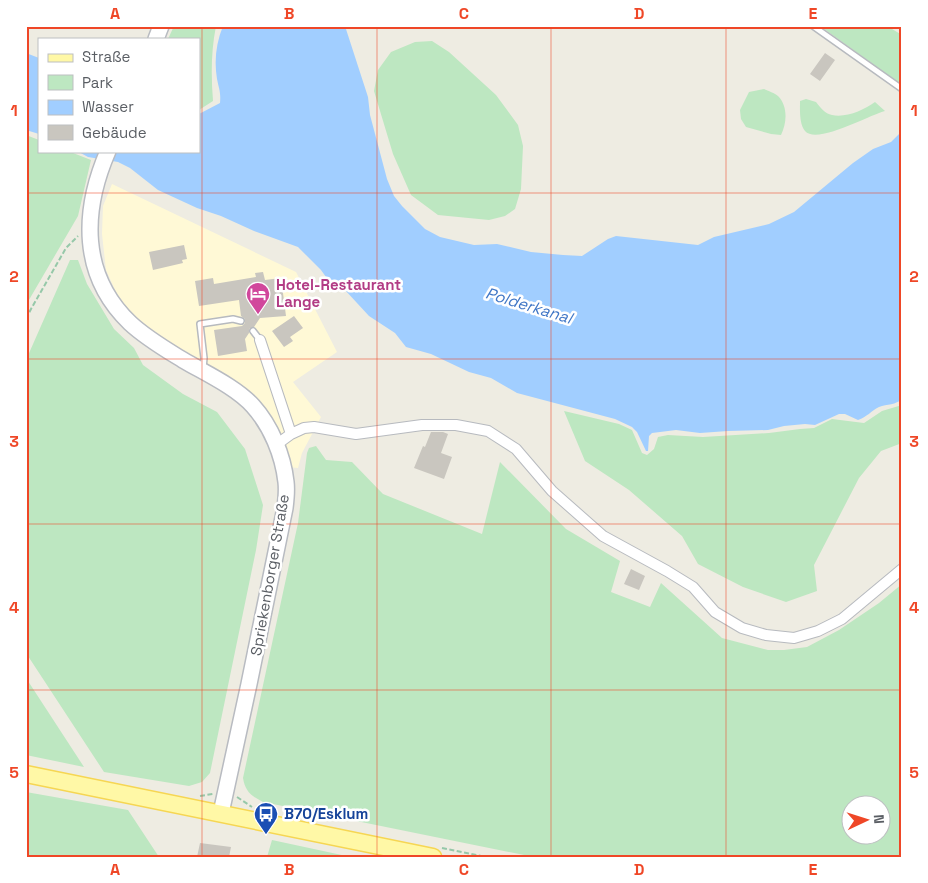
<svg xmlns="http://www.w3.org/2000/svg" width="928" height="883" font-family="'Space Grotesk',sans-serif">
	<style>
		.commercial { fill: #fff9d6 }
		.green { fill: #bde7c1; fill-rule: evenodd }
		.water { fill: #a1ceff }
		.building { fill: #c9c6bf }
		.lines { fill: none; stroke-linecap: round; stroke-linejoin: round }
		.lane-casing { stroke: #b7babf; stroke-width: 8 }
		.street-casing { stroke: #b7babf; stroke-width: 12 }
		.secondary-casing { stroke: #b8bbc1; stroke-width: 18 }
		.primary-casing { stroke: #f6d653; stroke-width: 19 }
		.path { stroke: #96c8a9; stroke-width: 2; stroke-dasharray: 5 2.5; stroke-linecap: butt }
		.lane { stroke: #fff; stroke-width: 5 }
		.street { stroke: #fff; stroke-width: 10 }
		.secondary { stroke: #fff; stroke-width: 15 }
		.primary { stroke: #fff8a6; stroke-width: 16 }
		.grid { fill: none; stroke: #ef4727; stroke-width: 1; stroke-opacity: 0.55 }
		.labels { text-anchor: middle; stroke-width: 5; stroke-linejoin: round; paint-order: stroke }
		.hotel-label { font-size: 15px; font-weight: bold; fill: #b23c85; stroke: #fff; text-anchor: start }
		.street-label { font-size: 15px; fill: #5a5e64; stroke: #fff }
		.transit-label { font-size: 15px; font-weight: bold; fill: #164399; stroke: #fff; text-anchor: start }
		.water-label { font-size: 16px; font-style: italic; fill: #3f76c6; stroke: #fff }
		.neatline { fill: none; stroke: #ef4727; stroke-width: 2 }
		.grid-label { font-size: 16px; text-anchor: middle; font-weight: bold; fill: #ef4727 }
	</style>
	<rect width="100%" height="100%" fill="#eeece2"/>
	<path class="commercial" d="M112,184L296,272L337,352L293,382L321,417L302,453L298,468L287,467L250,399L156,340L120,301L106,270L102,234L103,206Z"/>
	<path class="green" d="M174,26H216C211,51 211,76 213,101L199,110V39H168Z
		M820,26H887L902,35V85Z
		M432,41L449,52L496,95L518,125L523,146L521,189L515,209L505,216L489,220L438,215L411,195L393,154L374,91L378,70L391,52L415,42Z
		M764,89C768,91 775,93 778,96C788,106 787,123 781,135L771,134L746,127L741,119L740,110L749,92Z
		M806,99L816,102C820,107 825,114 832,115C846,118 864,110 875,102L885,111C869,115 817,145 805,131C799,124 800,109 800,101Z
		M26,135L39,140V151H68L91,160L78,216L26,305Z
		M70,260H78L87,284L114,329L134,348L143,365L183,394L217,412L245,449L263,505L256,550L210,773L202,782L189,786L104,772L26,653V360Z
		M902,405V443L881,451L859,478L814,565L817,591L786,602L743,587L698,564L682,536L629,490L585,461L564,411L619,424L632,430L642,453L647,455L654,449L658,437L668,435L703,437L769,433L800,429L814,428L832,419L864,423L882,411Z
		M316,446L326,460L352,462L383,494L482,534L500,462L566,529L620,561L611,592L650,607L661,583L722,638L768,650H784L807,647L839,630L879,603L902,584V857H534L263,802C251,796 245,791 243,778L298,523L307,453L309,448ZM850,806H880V836H850Z
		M26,678L84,767L26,755Z
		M26,792L128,810L159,857H26Z
		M272,840L351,857H267Z"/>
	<path class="water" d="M223,26H345L368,97L370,115L387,179L394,196L402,206L425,229L440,237L474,245L497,244L531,252L563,255L582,256L608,239L616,236L698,245L714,237L769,224L794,212L853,163L873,149L891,142L902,131V399C896,405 887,404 879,407C871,411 867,417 858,420L845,414H839L815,425L805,424L784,426L768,430L728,431L700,433L676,430L652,433L649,436L648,451H646L637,432L632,427L615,419L517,393L491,378L469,372L431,354L406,347L395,333L369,316L345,290L340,288L326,277L321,270L298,247L254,231L221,216L197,208L158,190L130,168L118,162L88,157L77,151H199V114L220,103C221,92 219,89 217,79C214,61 216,43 223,26Z
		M26,53L39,58V134L26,130Z"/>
	<path class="building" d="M825,53L835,60L820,81L810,74Z
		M184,245L187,259L182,260L183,263L153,270L149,252Z
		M263,272L265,280L281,278L286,316L260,318L254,327L249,329V333L245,339L247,351L218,356L214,330L242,326L245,323V319L241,316L239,300L199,306L195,281L213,278L214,284L256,277L255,273Z
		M294,316L303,328L290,337L293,341L284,347L272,331Z
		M431,432H443L448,434L441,453L452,457L444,479L414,468L423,446L425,447Z
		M631,569L645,576L639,590L624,584Z
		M200,843L231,847L229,857H197Z"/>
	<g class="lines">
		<g class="lane-casing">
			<path id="lane" d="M813,26L902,89
				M253,331L260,340
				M203,369L204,358L200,324L233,319L241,321"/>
		</g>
		<g class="street-casing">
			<path id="street" d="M260,340L291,434
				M276,445L291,434L304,428L314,427L356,434L422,425H456L488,431L516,449L552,491L603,536L667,571L693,587L715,612L742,628L766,635L794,638L818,631L842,619L902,569"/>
		</g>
		<g class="secondary-casing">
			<path id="secondary" d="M156,39L161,26
				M108,151C82,211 80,275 130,323C146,338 165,349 183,360C205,373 236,387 253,406C271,426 283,455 286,482C287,490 286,500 285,508L249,684L221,813"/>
		</g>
		<g class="primary-casing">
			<path id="primary" d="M26,774L433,857"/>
		</g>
		<path class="path" d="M26,319L31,309L66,248L78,236
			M200,796L213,794
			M237,797L252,807
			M442,848L486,857"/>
		<use href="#lane" class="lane"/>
		<use href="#street" class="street"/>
		<use href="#secondary" class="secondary"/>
		<use href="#primary" class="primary"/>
	</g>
	<path class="grid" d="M202,26V857M377,26V857M551,26V857M726,26V857M26,193H902M26,359H902M26,524H902M26,690H902"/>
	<defs>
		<g id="hotel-pin" transform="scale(1.25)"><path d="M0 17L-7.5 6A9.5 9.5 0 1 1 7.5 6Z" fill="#d1479c" stroke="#fff"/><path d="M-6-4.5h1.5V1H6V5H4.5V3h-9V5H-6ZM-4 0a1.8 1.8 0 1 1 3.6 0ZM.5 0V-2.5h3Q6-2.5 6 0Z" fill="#fff"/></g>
		<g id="bus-pin" transform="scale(1.25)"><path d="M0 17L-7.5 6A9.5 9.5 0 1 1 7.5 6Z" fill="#1a4fb4" stroke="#fff"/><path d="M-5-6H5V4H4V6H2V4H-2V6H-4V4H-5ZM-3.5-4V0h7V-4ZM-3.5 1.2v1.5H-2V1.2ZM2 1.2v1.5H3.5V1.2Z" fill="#fff"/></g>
	</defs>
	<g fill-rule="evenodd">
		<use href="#hotel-pin" x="258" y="294"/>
		<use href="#bus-pin" x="266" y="814"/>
	</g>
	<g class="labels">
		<g class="hotel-label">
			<text x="276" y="290">Hotel-Restaurant<tspan x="276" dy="17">Lange</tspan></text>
		</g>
		<g class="street-label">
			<text transform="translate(270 575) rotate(-80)" y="5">Spriekenborger Straße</text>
		</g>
		<g class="transit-label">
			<text x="284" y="819">B70/Esklum</text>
		</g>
		<g class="water-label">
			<text transform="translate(529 305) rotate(17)" y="6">Polderkanal</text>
		</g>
	</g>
	<rect width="928" height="883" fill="none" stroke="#ffffff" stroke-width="55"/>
	<rect x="38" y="38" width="162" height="115" fill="#ffffff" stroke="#bdbfc1"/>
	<rect x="48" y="54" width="25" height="8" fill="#fff8a6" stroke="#bdbfc1"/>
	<text x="82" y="62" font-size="15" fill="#5a5e64">Straße</text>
	<rect x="48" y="75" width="25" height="15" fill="#bde7c1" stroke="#bdbfc1"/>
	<text x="82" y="88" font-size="15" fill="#5a5e64">Park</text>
	<rect x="48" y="100" width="25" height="15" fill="#a1ceff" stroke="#bdbfc1"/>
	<text x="82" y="112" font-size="15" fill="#5a5e64">Wasser</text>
	<rect x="48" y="125" width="25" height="15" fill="#c9c6bf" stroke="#bdbfc1"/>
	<text x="82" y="138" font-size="15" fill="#5a5e64">Gebäude</text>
	<g transform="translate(866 820) rotate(86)"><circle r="24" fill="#ffffff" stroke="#bdbfc1"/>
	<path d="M0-4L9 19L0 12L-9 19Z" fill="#ef4727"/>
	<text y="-8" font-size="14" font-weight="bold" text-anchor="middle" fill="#5a5e64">N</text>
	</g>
	<rect x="28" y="28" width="872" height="828" class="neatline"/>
	<g class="grid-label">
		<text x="115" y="19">A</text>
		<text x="289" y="19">B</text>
		<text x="464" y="19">C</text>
		<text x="639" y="19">D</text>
		<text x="813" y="19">E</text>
		<text x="14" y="116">1</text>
		<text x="914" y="116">1</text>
		<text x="14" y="282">2</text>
		<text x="914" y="282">2</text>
		<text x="14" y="447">3</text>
		<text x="914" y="447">3</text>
		<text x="14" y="613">4</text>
		<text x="914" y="613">4</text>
		<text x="14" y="778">5</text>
		<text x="914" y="778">5</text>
		<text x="115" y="875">A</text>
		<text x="289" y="875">B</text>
		<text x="464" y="875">C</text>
		<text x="639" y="875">D</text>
		<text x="813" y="875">E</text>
	</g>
</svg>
